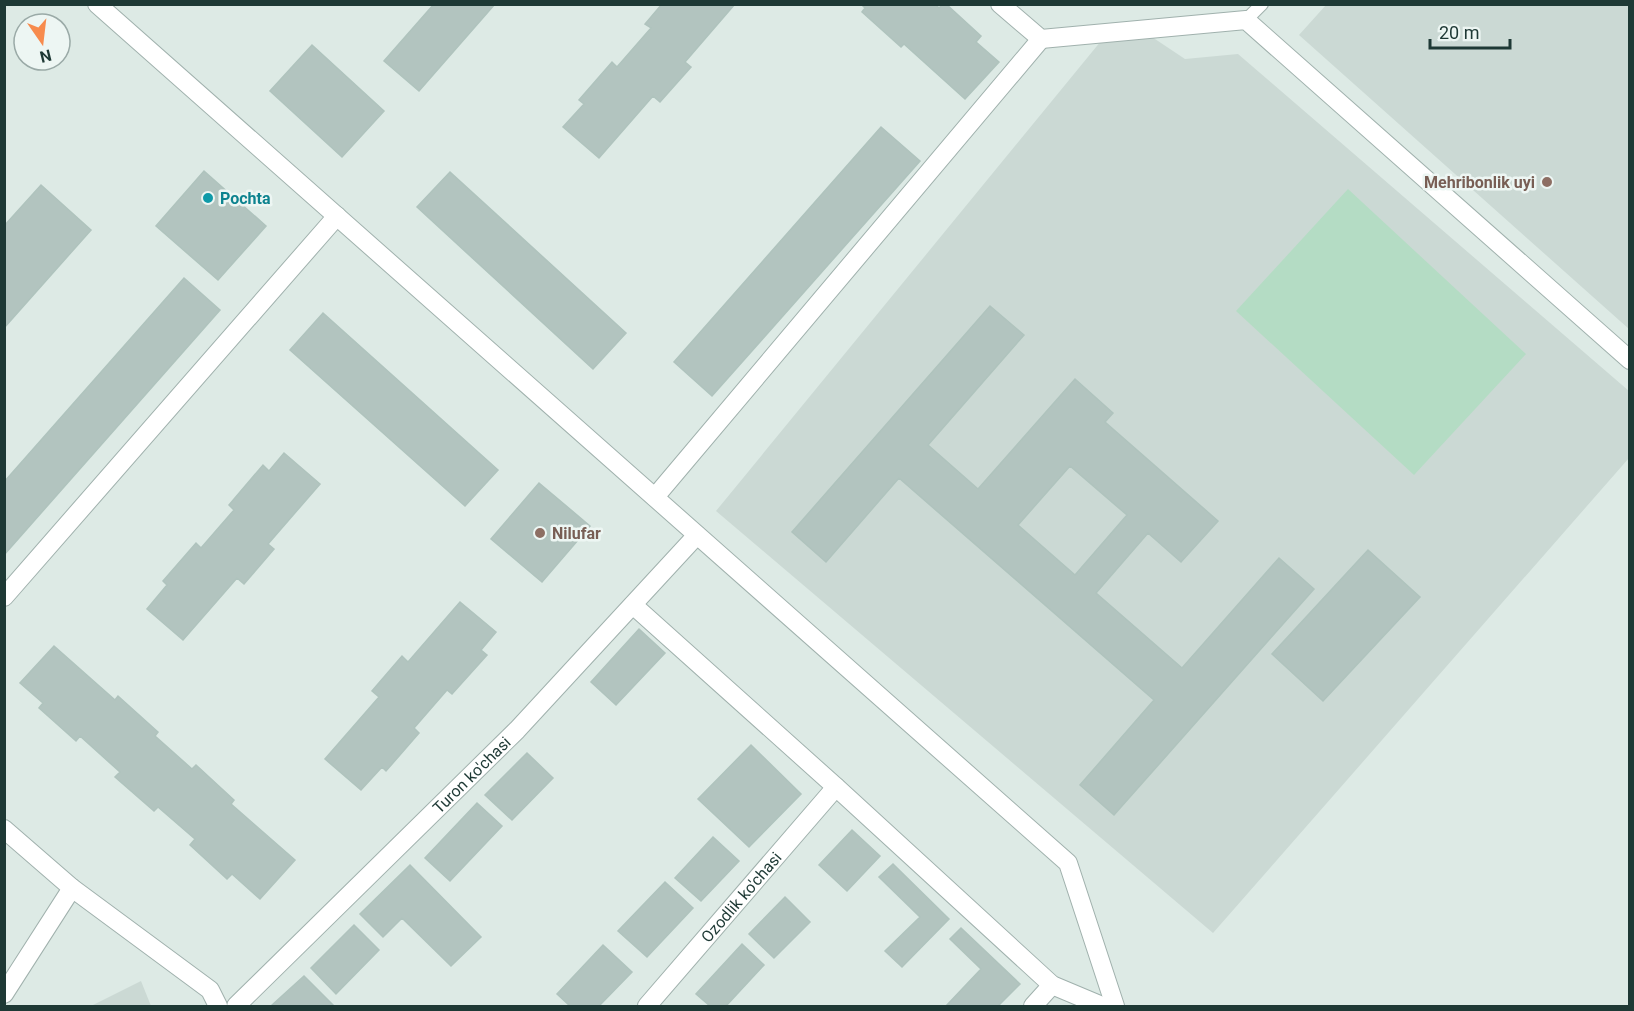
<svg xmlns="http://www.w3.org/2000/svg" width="1634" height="1011" font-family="Roboto,sans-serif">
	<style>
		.built { fill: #cbd9d4 }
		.green { fill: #b4dcc4 }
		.building { fill: #b2c4bf; stroke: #afc3bd; stroke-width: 1.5; fill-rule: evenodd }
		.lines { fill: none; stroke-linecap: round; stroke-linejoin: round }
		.lane-casing { stroke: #a0b1ad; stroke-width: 14 }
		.street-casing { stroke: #a0b1ad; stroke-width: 20 }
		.lane { stroke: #fff; stroke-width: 12 }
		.street { stroke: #fff; stroke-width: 18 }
		.education-dot { fill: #8d6e63; stroke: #edf6f3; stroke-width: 2 }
		.culture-dot { fill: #0f9aa8; stroke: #edf6f3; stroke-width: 2 }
		.labels { text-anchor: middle; stroke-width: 5; stroke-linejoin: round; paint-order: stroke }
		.education-label { font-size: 16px; font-weight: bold; fill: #785e54; stroke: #edf6f3; text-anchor: end }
		.culture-label { font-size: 16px; font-weight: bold; fill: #0d838f; stroke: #edf6f3; text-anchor: start }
		.street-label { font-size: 16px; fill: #1e3935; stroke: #edf6f3 }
	</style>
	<rect width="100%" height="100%" fill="#ddeae5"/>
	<path class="built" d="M1326,5H1629V329L1299,35Z
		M1152,37L1185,59L1238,54L1629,391V458L1213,933L716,511L1101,41Z
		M141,981L151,1006H91Z"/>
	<path class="green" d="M1348,189L1526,354L1414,475L1236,311Z"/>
	<path class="building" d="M434,4H495L419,91L384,61Z
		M662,4H735L685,62L691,67L660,102L653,96L599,158L563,127L584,104L579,100L612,62L617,67L651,28L645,24Z
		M861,4H935L939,8L943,4H946L981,36L976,42L999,62L965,99L904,44L901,47L862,12L865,8Z
		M312,45L384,111L342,157L270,91Z
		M881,127L920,161L712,396L674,362Z
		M204,171L266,226L218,280L156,226Z
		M450,172L626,333L593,369L417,207Z
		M41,185L91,230L4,328V226Z
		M184,278L220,310L4,555V482Z
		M990,306L1024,335L928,445L978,489L1075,379L1113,413L1105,422L1218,521L1181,562L1148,533L1096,593L1182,668L1279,558L1314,589L1114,815L1080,785L1154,700L899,478L826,562L792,532ZM1070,466L1127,515L1075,575L1018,525Z
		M323,313L498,470L465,506L290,350Z
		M284,453L320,484L268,544L274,549L244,584L237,578L183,640L147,609L167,585L163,581L196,543L201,548L234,510L229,505L263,465L269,471Z
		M539,483L590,526L542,582L491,539Z
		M1368,550L1420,597L1323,701L1272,654Z
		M460,602L496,632L481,650L487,655L452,694L447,690L414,728L419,733L386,771L382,767L361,790L325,759L379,697L372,691L402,656L408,662Z
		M639,629L665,653L616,705L591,682Z
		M54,646L115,700L118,696L158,732L155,736L192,769L196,765L234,800L231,804L295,860L260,899L232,874L227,879L190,845L195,839L158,807L154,811L115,777L120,772L80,736L76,741L39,708L43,703L20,683Z
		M751,745L801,794L749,847L698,799Z
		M527,753L553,778L512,820L485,795Z
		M477,803L502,826L450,881L425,858Z
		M852,830L880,856L847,891L819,865Z
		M713,837L739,861L701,901L675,878Z
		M893,864L949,919L902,967L885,951L920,917L879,877Z
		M410,865L481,937L451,966L402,918L383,937L360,914Z
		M665,882L693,908L647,957L618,931Z
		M785,897L810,922L774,958L749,934Z
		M354,925L379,950L336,994L311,968Z
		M961,928L1020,984L998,1006H946L981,969L950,939Z
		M742,944L764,965L726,1006H710L696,994Z
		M603,945L632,972L599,1006H570L557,994Z
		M304,976L334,1006H271Z"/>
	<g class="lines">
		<g class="lane-casing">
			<path id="lane" d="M1246,20L1262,4"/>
		</g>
		<g class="street-casing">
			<g id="street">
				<path d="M97,4L1068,863L1115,1006"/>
				<path d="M1000,4L1041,39L1246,20L1630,360"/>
				<path d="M655,497L1041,39"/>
				<path d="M4,597L337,216"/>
				<path d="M633,605L836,787L1052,985L1102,1006"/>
				<path d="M4,829L72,888L210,990L218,1006"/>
				<path d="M4,994L72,888"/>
				<path id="s1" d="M236,1006L517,730L697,535"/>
				<path id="s2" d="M647,1006L836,787"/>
				<path d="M1033,1006L1052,985"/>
			</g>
		</g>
		<use href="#lane" class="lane"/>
		<use href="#street" class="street"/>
	</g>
	<g class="education-dot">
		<circle cx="1547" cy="182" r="6"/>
		<circle cx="540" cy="533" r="6"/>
	</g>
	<circle class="culture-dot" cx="208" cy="198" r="6"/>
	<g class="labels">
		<g class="education-label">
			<text x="1535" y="188">Mehribonlik uyi</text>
			<text x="552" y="539" text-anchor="start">Nilufar</text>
		</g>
		<g class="culture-label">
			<text x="220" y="204">Pochta</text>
		</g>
		<g class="street-label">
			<text dy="6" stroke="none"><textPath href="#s1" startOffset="330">Turon ko'chasi</textPath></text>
			<text dy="6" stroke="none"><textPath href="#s2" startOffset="144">Ozodlik ko'chasi</textPath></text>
		</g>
	</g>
	<rect width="1634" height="1011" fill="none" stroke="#1e3935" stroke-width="12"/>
	<g transform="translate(42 42) rotate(166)"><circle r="28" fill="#edf6f3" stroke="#9aaaa7" stroke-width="1.5"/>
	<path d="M0-4.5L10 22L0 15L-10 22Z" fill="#f78b4d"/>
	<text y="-9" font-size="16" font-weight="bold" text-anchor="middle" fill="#1e3935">N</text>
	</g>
	<path d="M1430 39v9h80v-9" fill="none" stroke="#1e3935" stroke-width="3"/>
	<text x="1439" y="39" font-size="18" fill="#1e3935" stroke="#edf6f3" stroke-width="4.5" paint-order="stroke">20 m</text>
</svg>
